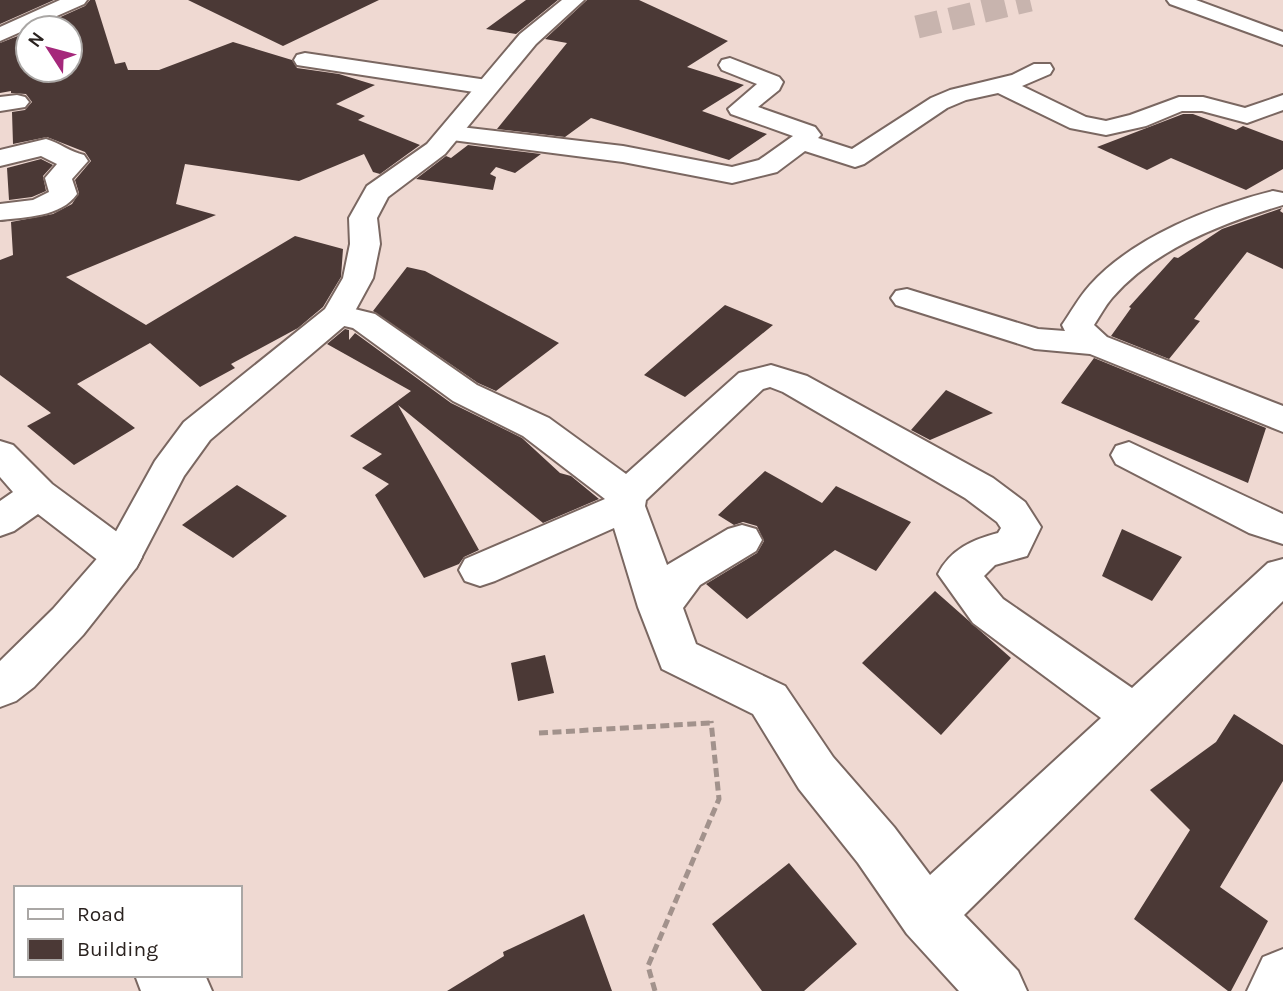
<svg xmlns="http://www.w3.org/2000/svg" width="1283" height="991" font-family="Karla,sans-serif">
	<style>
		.building { fill: #4b3936 }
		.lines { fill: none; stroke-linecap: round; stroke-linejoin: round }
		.minor-tunnel { stroke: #c8b4ae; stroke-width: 23; stroke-dasharray: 23 11; stroke-linecap: butt }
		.minor-casing { stroke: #7a6761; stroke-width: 4 }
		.tertiary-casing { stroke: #7a6761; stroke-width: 4 }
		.path { stroke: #a2928c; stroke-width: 5; stroke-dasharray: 9 4.5; stroke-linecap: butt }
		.minor { fill: #fff; fill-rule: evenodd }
		.tertiary { fill: #fff; fill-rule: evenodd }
	</style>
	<rect width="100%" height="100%" fill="#efd9d2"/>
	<path class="building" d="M0,0H54L0,24Z
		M90,0H95L115,64L125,62L128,70H159L233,42L292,60L297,68L339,74L375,85L336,104L365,116L358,120L420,145L380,174L373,172L364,154L299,181L185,164L176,204L216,215L66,277L146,325L295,236L343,249L341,277L323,307L298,328L231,364L235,368L200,387L150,343L77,384L135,428L74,465L27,426L51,413L0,375V260L13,255L11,222L53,214L72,204L79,193L75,180L91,161L85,152L47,137L13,144L12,112L25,110L32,102L26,94L11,93V91L0,93V43L28,32V70H70V28H36L85,6Z
		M188,0H379L283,46Z
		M526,0H558L516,34L486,29Z
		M587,0H639L728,41L687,67L744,85L702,111L767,134L729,160L591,118L565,137L497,129L567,43L545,39Z
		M1183,114H1193L1236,130L1243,126L1283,141V169L1246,190L1171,158L1147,170L1097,147Z
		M468,145L483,147L541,154L515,173L496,167L490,174L496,177L493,190L416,179L446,156L451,158Z
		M41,159L53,165L43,176L46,191L32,197L9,200L7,168Z
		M1282,208L1280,211L1283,213V269L1247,252L1194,319L1200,321L1169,359L1111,336L1131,308L1129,307L1174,257L1178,258L1222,229Z
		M407,267L425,271L559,343L496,391L478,383L373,311Z
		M725,305L773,325L685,397L644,375Z
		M345,329L349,330V340L355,333L451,403L522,438L560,473L571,476L599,499L543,523L398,405L479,550L464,557L459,564L424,578L375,495L389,484L362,468L382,454L350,436L411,391L327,344Z
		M1094,358L1266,428L1248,483L1061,403Z
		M946,390L993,413L930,440L911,430Z
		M765,471L822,503L836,486L911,522L876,571L835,550L747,619L706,584L757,553L764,541L757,526L743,522L734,525L718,515Z
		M237,485L287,516L233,558L182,525Z
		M1122,529L1182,557L1152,601L1102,576Z
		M935,591L1011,658L941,735L862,663Z
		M545,655L554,693L518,701L511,663Z
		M1234,714L1283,745V781L1220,887L1268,921L1231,991H1228L1134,919L1190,830L1150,790L1216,742Z
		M789,863L857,944L804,991H762L712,924Z
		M584,914L612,991H447L504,956L503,952Z"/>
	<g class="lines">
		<path class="minor-tunnel" d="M917,27L1030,0"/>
		<g class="minor-casing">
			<path id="minor" d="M60,0H87L84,4L0,41V27Z
				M1167,0H1196L1283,32V45L1170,4Z
				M305,53L487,80L495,82L499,87L495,92L487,94L297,65L294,60L297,55Z
				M730,58L779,77L783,82L779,90L758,107L815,127L821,135L818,138L852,149L931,98L950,90L1012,75L1034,64H1050L1053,69L1050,74L1022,86L1086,117L1106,121L1130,115L1179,97H1203L1245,108L1283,95V110L1247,123L1202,111H1182L1146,126L1106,135L1070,128L998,93L966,100L947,108L864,164L855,167L805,151L777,172L732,183L623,162L452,140L443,138L440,133L443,128L452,126L623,146L732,167L759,160L793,136L731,114L728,109L757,84L722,70L719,65L722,60Z
				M17,95L25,97L29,102L25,107L0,111V97Z
				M46,139C60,143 70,152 84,155L88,161L72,179L77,194C61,217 26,217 0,220V204L33,200L49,192L45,178L57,164L41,156L0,166V150Z
				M1273,191L1283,193V205C1223,223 1154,249 1112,298C1105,306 1100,316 1094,325L1107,337L1283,406V432L1090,354L1035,349L896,305L891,298L896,291L907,289L1038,329L1065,331L1062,325C1071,312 1079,297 1090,285C1133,237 1212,206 1273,191Z
				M338,305L375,314L477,385L549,418L626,474L739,373L771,365L807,376L993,478L1025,502L1041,527L1027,556L995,565L984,576L1003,599L1132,688L1268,563L1283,559V601L964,915L1018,971L1027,991H959L907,934L858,863L799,789L753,714L662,669L638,607L614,528L495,581L480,586L465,581L459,570L465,559L605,499L523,436L453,401L353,328L327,322L322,315L327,308ZM770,387L783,392L965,498L997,522L1001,528L998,533C972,540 951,549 938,574L973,623L1101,718L930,875L894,827L833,757L785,686L696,644L683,608L700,585L756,551L762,540L756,529L742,525L728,529L667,565L645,506L646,500L763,389Z
				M0,441L13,445L52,484L136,546L142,557L136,568L122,573L108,568L38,514L14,531L0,536V501L13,492L0,477Z
				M1129,442L1283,514V544L1249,533L1116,464L1111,455L1116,446Z
				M1283,949V991H1247L1263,957Z
				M135,975H205L212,991H141Z"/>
		</g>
		<g class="tertiary-casing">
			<path id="tertiary" d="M562,0H584L536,44L445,154L388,197L377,218L380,244L373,278L349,322L210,440L184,476L136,568L83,635L34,687L16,701L0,707V661L53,609L108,546L155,461L184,422L325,309L343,278L350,244L349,218L367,186L427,144L520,34Z"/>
		</g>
		<path class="path" d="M539,733L710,723
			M655,991L648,966L719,799L711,721"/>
		<use href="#minor" class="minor"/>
		<use href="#tertiary" class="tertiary"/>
	</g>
	<rect x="14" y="886" width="228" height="91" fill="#ffffff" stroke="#aaa7a5" stroke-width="2"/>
	<rect x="28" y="909" width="35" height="10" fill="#ffffff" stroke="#aaa7a5" stroke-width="2"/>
	<text x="77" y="921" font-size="21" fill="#2a221f">Road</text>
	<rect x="28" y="939" width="35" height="21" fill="#4b3936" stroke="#aaa7a5" stroke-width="2"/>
	<text x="77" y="956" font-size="21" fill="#2a221f">Building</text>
	<g transform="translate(49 49) rotate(306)"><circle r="33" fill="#ffffff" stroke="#aaa7a5" stroke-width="2"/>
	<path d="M0-5L12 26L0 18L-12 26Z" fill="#a5287b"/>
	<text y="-10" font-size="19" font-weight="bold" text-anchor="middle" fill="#2a221f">N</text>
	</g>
</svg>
